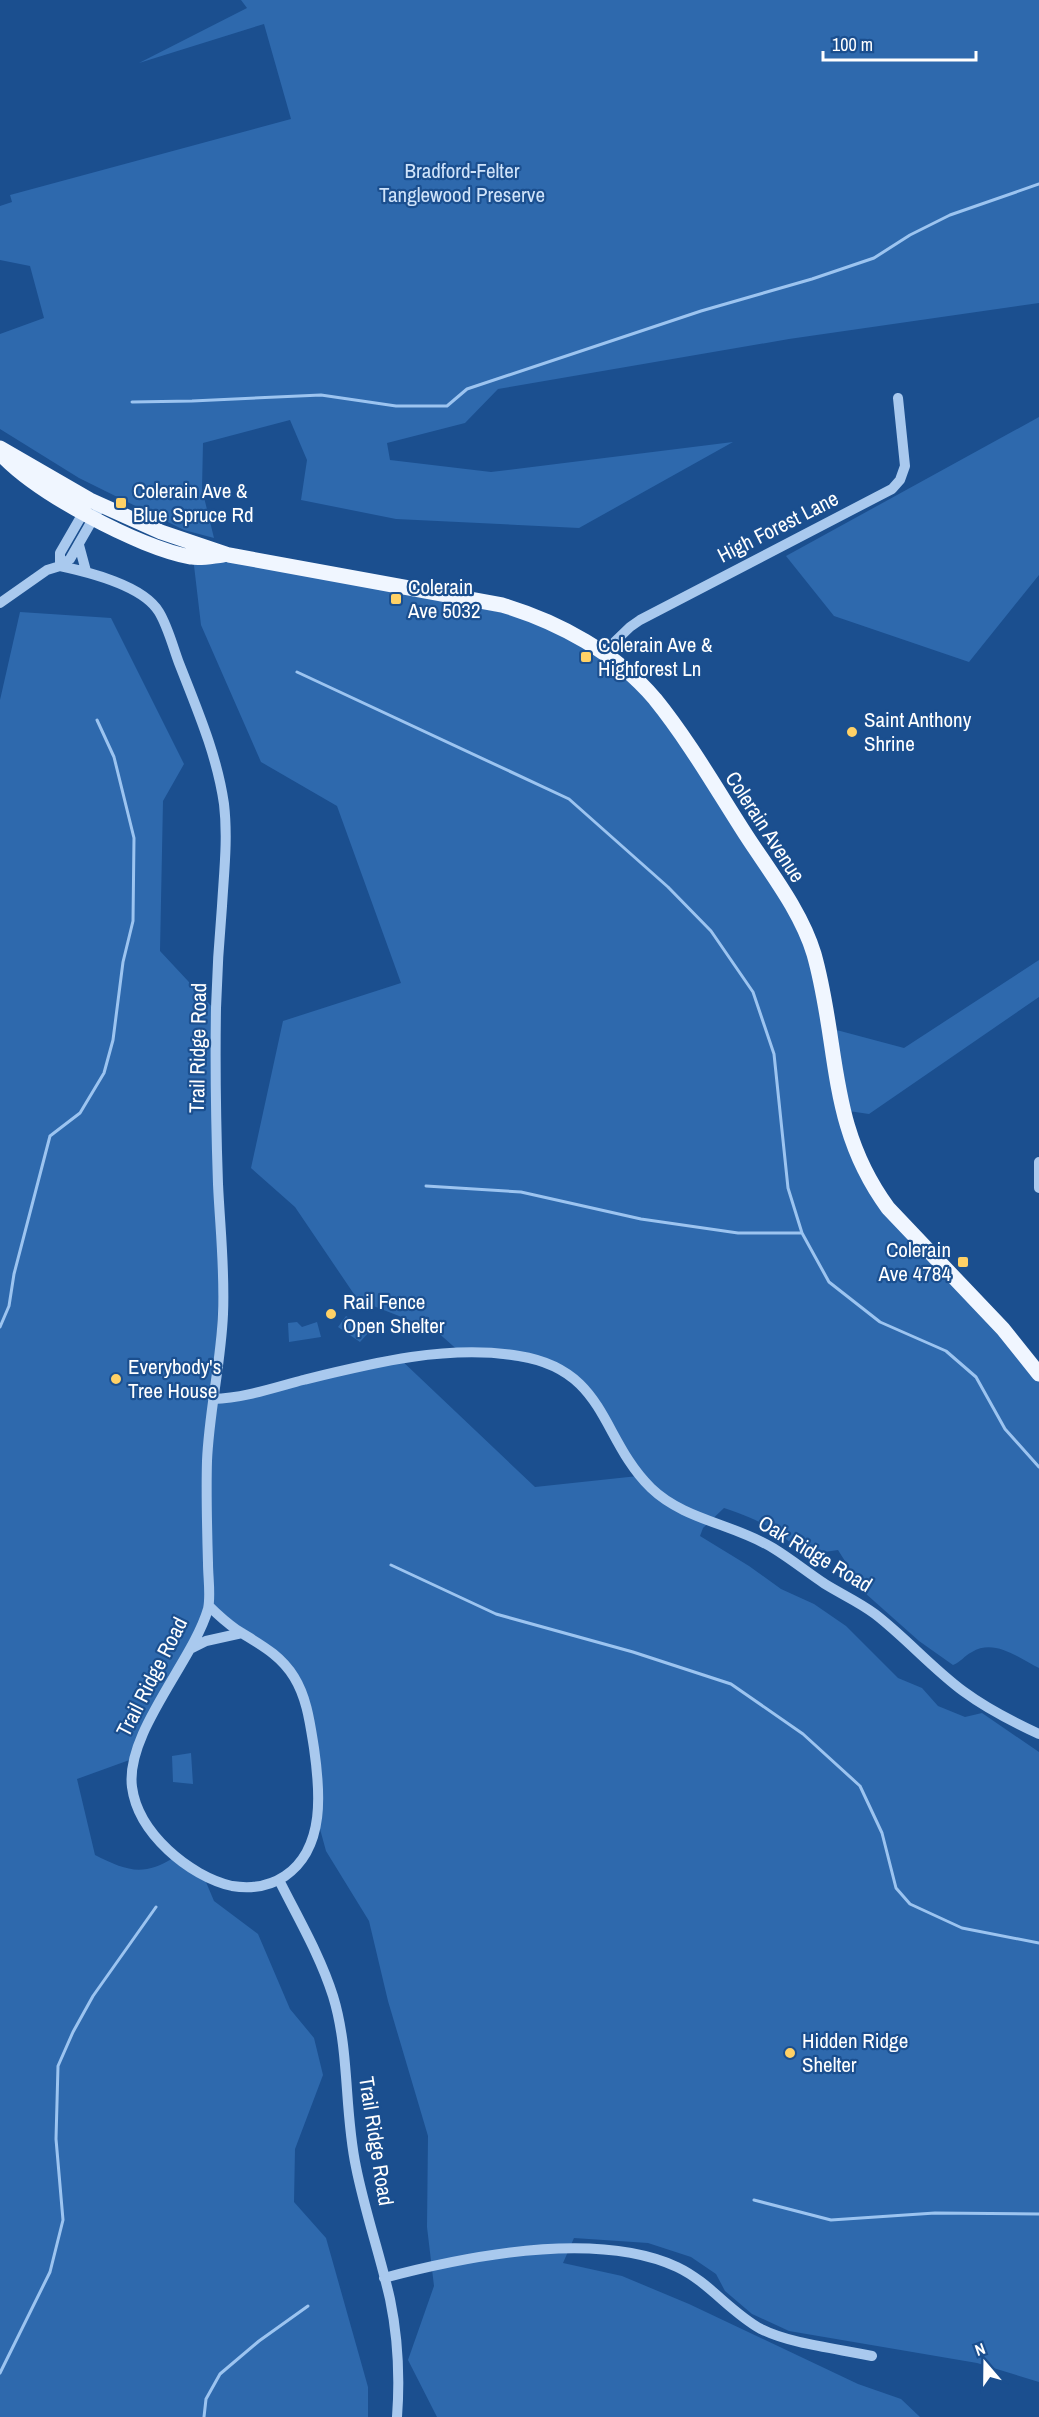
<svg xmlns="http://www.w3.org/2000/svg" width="1039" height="2417" font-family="'Archivo Narrow',sans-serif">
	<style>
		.green { fill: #2e69ad }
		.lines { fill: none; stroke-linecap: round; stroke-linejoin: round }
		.stream { stroke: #9cc4f0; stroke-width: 3 }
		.minor { stroke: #a9c9ee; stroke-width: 10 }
		.major { stroke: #f0f6ff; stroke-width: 15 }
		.poi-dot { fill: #ffd166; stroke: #1b4f8f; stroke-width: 2 }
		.labels { text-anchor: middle; stroke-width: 4.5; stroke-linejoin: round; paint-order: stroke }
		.park-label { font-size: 21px; fill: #cfe3fa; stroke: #1b4f8f }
		.poi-label { font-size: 21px; fill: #fff; stroke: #1b4f8f; text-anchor: start }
		.street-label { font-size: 21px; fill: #fff; stroke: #1b4f8f }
	</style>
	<rect width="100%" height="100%" fill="#1b4f8f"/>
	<path class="green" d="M241,0H1039V303L789,339L498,389L465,423L387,443L390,460L491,472L733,442L579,528L396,519L301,500L307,460L290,420L203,443L202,489L214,538L184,530L79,478L0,429V334L44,318L30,266L0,260V206L12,202L10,195L291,119L264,24L139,63L247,8Z
		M1039,417V575L969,662L834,616L786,556Z
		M229,555L552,623L654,698L798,919L829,1028L904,1048L1039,960V997L869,1114L842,1110L861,1166L1039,1374V1668C1019,1658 994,1638 972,1652C964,1656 961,1662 953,1665L919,1641L865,1593L838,1550L804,1555C777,1529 760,1520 724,1508L703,1528L700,1536L749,1566L781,1589L814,1604L846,1626L898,1678L922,1688L938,1706L965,1717L982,1713L1039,1752V2382L977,2363L789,2331L752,2314L725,2291L716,2274L691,2257L648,2243L574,2238L563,2263L622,2276L689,2304L858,2384L901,2399L920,2417H437L408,2360L434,2286L427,2227L428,2136L388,2001L369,1921L326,1851L317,1818L311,1729L292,1674L209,1607L135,1758L77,1779L95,1855C127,1871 143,1877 175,1857L203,1875L214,1901L258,1934L290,2009L314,2038L323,2075L295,2149L294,2202L326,2238L368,2387V2417H0V700L20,612L111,618L184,764L163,801L160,951L216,1011L222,1240L213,1399L399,1358L535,1487L638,1476L601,1409L553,1366L461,1353L435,1330L358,1300L295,1207L251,1168L283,1021L401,983L337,806L261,762L201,625L193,557Z
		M346,1316L370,1331L360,1342L338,1327Z
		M297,1322L302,1327L317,1322L321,1337L289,1342L288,1323Z
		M191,1753L193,1784L173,1782L172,1756Z"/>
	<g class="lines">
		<path class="stream" d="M132,402L192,401L321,395L396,406H447L467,389L701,311L812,279L874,258L910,235L950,215L1039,184
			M297,672L569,799L668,887L711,931L753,992L774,1054L788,1188L802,1233L829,1282L880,1322L946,1351L976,1377L1005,1429L1039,1467
			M426,1186L521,1192L641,1219L738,1233H802
			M0,1327L9,1306L14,1274L50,1136L80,1113L104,1073L113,1040L123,962L133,921L134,838L114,757L97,720
			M391,1565L496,1614L633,1652L731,1684L803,1734L860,1786L882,1833L896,1888L910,1904L962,1928L1039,1943
			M754,2200L831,2220L935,2213L1039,2214
			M0,2373L50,2272L63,2220L56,2139L58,2066L73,2032L93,1996L156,1907
			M204,2417L206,2399L220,2374L259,2341L308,2306"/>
		<path class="minor" d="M79,545L86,571
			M60,566C88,572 143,585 159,612C168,627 173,647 179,663C197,709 217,755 224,804C228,838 224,872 222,906C219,940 217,974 216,1008C215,1067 216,1126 218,1184C220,1227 225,1270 223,1314C221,1363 209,1412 207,1461C206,1495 207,1529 208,1563C208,1578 211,1596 208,1609C193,1661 125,1733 132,1787C138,1833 189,1876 232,1886C251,1889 270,1886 285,1876C326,1848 320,1790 314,1748C310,1723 307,1698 294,1677C280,1654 259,1644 237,1630C227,1623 218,1615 209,1606
			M60,566V553L86,508
			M0,603L47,570L60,566L70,559L101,505
			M603,653L630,627L640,620L892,489L900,480L905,466L898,398
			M1039,1162V1188
			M213,1399C244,1398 273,1388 303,1380C372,1363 448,1344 519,1356C607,1370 600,1438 651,1488C684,1520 734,1524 773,1548C791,1559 807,1572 825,1584C841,1594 859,1602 875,1614C906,1638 932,1668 963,1691C986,1708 1013,1722 1039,1734
			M190,1649L206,1641L242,1633
			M279,1880C298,1918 320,1955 333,1996C350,2051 344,2111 356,2167C365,2212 380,2255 390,2299C398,2338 400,2377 397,2417
			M384,2278C467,2256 596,2230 677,2267C709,2282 730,2312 761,2329C790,2344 840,2349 872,2356"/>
		<path class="major" d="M0,448L90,500L161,532L229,555L502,605C559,622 616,653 655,699C689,741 717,790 746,835C770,872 801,911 814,954C840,1046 827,1125 888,1208L1003,1329L1039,1374
			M0,453C35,492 139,548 191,557C201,559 213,556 223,555"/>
	</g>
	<g class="poi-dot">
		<rect x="115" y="497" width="12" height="12" rx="3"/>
		<rect x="390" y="593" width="12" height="12" rx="3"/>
		<rect x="580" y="651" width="12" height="12" rx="3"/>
		<circle cx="852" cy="732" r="6"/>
		<rect x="957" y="1256" width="12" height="12" rx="3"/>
		<circle cx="331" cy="1314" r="6"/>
		<circle cx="116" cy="1379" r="6"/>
		<circle cx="790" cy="2053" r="6"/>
	</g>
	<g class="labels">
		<g class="park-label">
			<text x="462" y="178">Bradford-Felter<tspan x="462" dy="24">Tanglewood Preserve</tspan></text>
		</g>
		<g class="poi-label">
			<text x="133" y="498">Colerain Ave &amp;<tspan x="133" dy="24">Blue Spruce Rd</tspan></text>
			<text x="408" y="594">Colerain<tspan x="408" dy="24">Ave 5032</tspan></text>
			<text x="598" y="652">Colerain Ave &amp;<tspan x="598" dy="24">Highforest Ln</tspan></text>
			<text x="864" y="727">Saint Anthony<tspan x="864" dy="24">Shrine</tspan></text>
			<text x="951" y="1257" text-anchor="end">Colerain<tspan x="951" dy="24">Ave 4784</tspan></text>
			<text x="343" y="1309">Rail Fence<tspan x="343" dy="24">Open Shelter</tspan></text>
			<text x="128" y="1374">Everybody's<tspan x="128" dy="24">Tree House</tspan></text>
			<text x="802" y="2048">Hidden Ridge<tspan x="802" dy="24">Shelter</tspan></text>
		</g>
		<g class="street-label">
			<text transform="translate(778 527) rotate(-27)" y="7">High Forest Lane</text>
			<text transform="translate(765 827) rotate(57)" y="7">Colerain Avenue</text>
			<text transform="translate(198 1048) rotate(-89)" y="7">Trail Ridge Road</text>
			<text transform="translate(815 1554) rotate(31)" y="7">Oak Ridge Road</text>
			<text transform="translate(152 1677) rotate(-63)" y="7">Trail Ridge Road</text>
			<text transform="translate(376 2141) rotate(81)" y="7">Trail Ridge Road</text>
		</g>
	</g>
	<g transform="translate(985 2363) rotate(340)" stroke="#1b4f8f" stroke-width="4.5" paint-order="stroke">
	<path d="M0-4.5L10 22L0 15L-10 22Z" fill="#ffffff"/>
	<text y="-9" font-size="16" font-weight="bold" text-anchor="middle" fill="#ffffff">N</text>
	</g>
	<path d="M823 51v9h153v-9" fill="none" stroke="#ffffff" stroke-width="3"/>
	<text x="832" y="51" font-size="18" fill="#ffffff" stroke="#1b4f8f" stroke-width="4.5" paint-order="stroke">100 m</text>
</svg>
